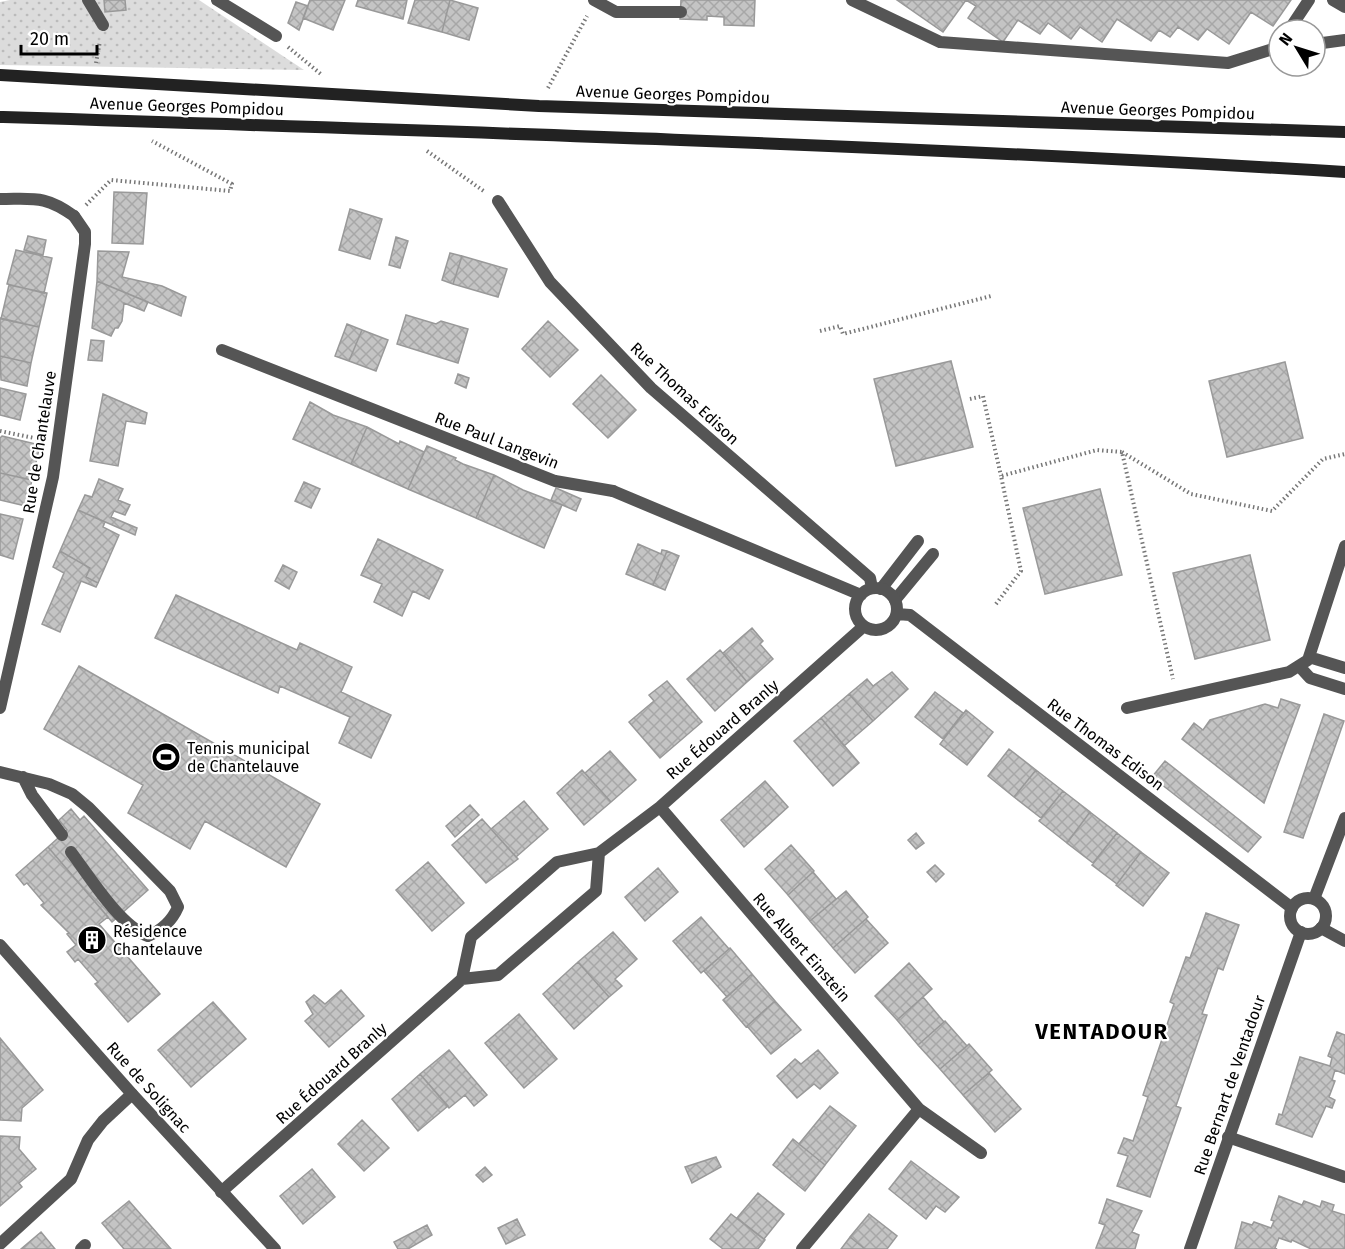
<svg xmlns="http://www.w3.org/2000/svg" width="1345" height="1249" font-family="'Fira Sans',sans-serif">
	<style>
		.grass { fill: url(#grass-dots) }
		.building { fill: url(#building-cross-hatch); stroke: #999; stroke-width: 1.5 }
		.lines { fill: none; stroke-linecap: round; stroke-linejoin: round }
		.path { stroke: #777; stroke-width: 4; stroke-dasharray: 1.5 3; stroke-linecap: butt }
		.service { stroke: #555; stroke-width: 12 }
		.minor { stroke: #555; stroke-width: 12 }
		.tertiary { stroke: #555; stroke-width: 12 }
		.secondary { stroke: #222; stroke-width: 12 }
		.labels { text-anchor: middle; stroke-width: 4.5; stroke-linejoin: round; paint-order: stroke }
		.street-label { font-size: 16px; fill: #000; stroke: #fff }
		.poi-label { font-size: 16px; fill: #000; stroke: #fff; text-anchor: start }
		.district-label { font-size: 22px; font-weight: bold; letter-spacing: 1.5px; fill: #000; stroke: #fff }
	</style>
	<defs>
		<pattern id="grass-dots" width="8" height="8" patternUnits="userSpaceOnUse" patternTransform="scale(1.5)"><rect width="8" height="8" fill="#dcdcdc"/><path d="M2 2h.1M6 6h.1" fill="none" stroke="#bbb" stroke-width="1.8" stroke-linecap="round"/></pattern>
		<pattern id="building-cross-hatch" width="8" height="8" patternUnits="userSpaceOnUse" patternTransform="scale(1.5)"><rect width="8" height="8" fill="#c4c4c4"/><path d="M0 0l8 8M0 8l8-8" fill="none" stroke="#a7a7a7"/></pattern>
	</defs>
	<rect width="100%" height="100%" fill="#fff"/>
	<path class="grass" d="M10,0H199L304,70L0,65V2Z"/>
	<path class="building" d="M104,0H125L126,10L105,12Z
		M310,0H345L333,30L303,18Z
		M358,0H407L403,19L356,6Z
		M415,0H450L442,32L408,23Z
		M450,0L478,8L469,40L442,32Z
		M681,0H755L754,26L724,25V17L707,16V20L680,19Z
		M897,0H1291L1273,26L1251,12L1229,44L1207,29L1198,40L1178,27L1170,37L1159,30L1151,41L1117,19L1102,42L1080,27L1071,39L1048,23L1040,34L1018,20L1003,42L968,18L976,6L966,0L943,32Z
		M296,2L308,6L299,30L288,23Z
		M114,192L147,193L143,244L112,243Z
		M350,209L382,219L370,259L339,250Z
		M28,236L46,240L43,255L24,250Z
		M396,237L408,241L400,268L389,265Z
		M16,250L52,258L44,293L7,284Z
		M98,251L129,252L122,277L162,286L186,297L181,316L97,281Z
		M450,253L462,256L453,284L442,280Z
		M462,256L507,269L498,297L453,284Z
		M97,281L148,302L144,311L124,303L122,321L118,328H115L111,336L92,328Z
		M9,285L47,293L39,327L1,319Z
		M406,315L436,324L441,321L468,329L458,363L397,344Z
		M0,318L39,327L31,363L0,356Z
		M548,321L578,350L550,377L522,349Z
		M347,324L362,330L349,361L335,356Z
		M362,330L388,340L376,371L349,361Z
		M91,340L104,341L102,361L88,360Z
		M0,356L31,363L27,386L1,380Z
		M951,361L973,447L896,466L874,379Z
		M1285,362L1303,438L1227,457L1209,381Z
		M458,374L469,378L466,388L455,383Z
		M601,375L636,410L608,438L573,404Z
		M0,388L26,394L20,420L0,415Z
		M103,394L147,413L145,424L126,421L118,466L90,461Z
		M310,402L333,415L367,427L351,464L293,439Z
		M367,427L399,444L400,441L424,452L408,489L351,464Z
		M2,436L40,445L32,480L0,473V438Z
		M427,446L456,458L455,460L463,464L494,475L476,518L408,489Z
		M0,473L32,480L26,506L0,500Z
		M494,475L523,490L562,505L544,548L476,518Z
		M99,479L123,489L118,500L130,505L125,515L114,511L111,517L137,528L135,535L78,510L85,495L92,497Z
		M304,482L320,489L311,508L295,501Z
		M556,488L581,499L576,511L551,500Z
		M1100,489L1122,575L1045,594L1023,508Z
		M78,510L105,522L103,527L119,535L98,583L86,577L90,568L60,551Z
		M0,514L23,519L13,559L0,555Z
		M378,539L443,570L429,599L413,591L402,616L374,602L382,584L361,575Z
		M638,544L661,554L662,550L667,551L653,585L626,574Z
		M60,551L90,568L86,577L98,583L96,587L81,581L60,632L42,624L64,573L53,567Z
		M667,551L679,556L665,590L653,585Z
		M1250,555L1270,640L1195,659L1173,573Z
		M283,565L297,572L289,589L275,581Z
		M176,595L297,650L300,643L352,667L341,692L391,715L371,758L339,743L350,717L280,686L278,693L155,638Z
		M752,628L763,641L760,644L773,659L747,682L723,653Z
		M720,650L747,682L715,711L687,679Z
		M79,666L320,804L286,867L205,821L190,849L128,813L143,785L44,729Z
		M892,672L908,689L873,721L849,694L867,679L873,686Z
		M667,681L702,722L660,758L629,722L654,701L649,695Z
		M935,692L963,713L943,739L915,717Z
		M849,694L873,721L844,746L821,718Z
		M1281,699L1300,705L1264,803L1182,739L1194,723L1203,730L1210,720L1265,704L1278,708Z
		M966,710L993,732L967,765L940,744Z
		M1324,714L1344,721L1303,838L1284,832Z
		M821,718L859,763L833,786L794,741Z
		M1009,749L1036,770L1014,797L988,776Z
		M610,751L636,780L611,802L585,773Z
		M1165,761L1261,837L1248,852L1152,777Z
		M582,770L611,802L584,825L557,793Z
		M1036,770L1063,791L1041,818L1014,797Z
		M765,781L788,807L744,847L721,820Z
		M1063,791L1090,812L1067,843L1039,821Z
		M524,801L548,829L516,857L491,829Z
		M470,805L479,815L455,837L446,826Z
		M71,809L80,820L84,816L148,890L112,922L48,847L67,830L59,820Z
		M1090,812L1117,833L1093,863L1067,843Z
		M482,819L518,859L486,883L452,845Z
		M916,833L924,843L916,849L908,840Z
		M1117,833L1141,852L1117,884L1092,865Z
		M791,845L814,871L788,895L765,869Z
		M48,847L108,917L99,924L160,994L128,1022L95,984L98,982L78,959L75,962L67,952L76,945L67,934L69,933L41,905L44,903L27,883L24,885L16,875Z
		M1141,852L1169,873L1143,906L1116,885Z
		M428,862L464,903L432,931L396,890Z
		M935,865L944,874L936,882L927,872Z
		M658,868L678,892L645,921L625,897Z
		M813,872L836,899L810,921L788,895Z
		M846,891L868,917L833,948L810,921Z
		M1206,913L1239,925L1223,970L1218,968L1202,1014L1207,1015L1176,1106L1181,1108L1150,1197L1117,1186L1128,1156L1118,1153L1124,1138L1133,1141L1148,1097L1143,1095L1174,1004L1170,1002L1186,957L1190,958Z
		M701,917L729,949L701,973L673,941Z
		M866,919L888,943L855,973L833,948Z
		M613,932L637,959L615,979L622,986L609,997L578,962Z
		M730,948L752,974L727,997L704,971Z
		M578,962L609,997L574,1029L543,994Z
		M909,963L932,989L897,1020L875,996Z
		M752,974L775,1001L746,1027L723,1000Z
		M341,990L364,1016L329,1047L305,1021L313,1014L306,1002L314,995L325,1004Z
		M923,997L944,1022L918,1045L897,1020Z
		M775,1001L801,1030L771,1054L747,1026Z
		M213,1002L246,1039L191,1087L158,1050Z
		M519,1014L557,1059L524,1088L485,1043Z
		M945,1021L967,1046L940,1069L918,1045Z
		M1337,1032L1345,1035V1074L1335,1070L1332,1080L1335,1081L1329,1097L1335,1100L1332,1108L1326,1106L1312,1137L1276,1124L1279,1114L1282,1115L1300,1057L1330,1066L1332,1058L1328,1056Z
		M0,1038L43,1090L22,1108L21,1121L0,1120Z
		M969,1044L992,1070L963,1095L940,1069Z
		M449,1050L487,1095L474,1106L465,1095L449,1108L420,1074Z
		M818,1050L838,1073L820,1089L814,1084L797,1098L777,1076L795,1059L801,1064Z
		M989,1073L1021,1109L995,1132L963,1095Z
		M420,1074L448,1106L418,1131L392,1099Z
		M830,1106L856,1126L825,1165L799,1144Z
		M362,1120L389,1148L364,1171L338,1144Z
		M0,1136L20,1137L19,1149L36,1169L19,1183L22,1187L0,1206Z
		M793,1139L825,1165L805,1191L773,1165Z
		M716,1157L721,1167L692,1183L685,1167Z
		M911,1161L959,1197L945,1212L936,1206L926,1219L889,1189Z
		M485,1167L492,1175L483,1182L476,1175Z
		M312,1169L335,1197L303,1224L280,1196Z
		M758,1193L784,1214L764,1239L737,1218Z
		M1279,1196L1302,1205L1304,1201L1320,1207L1322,1201L1334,1205L1332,1211L1345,1215V1249H1311L1292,1240L1291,1242L1279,1238L1275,1248L1277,1249H1235L1242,1222L1252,1225L1254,1222L1271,1228L1274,1221L1271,1220Z
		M1107,1199L1142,1211L1132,1232L1139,1235L1135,1249L1096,1248L1105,1225L1099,1223Z
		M129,1201L171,1249H124L102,1223Z
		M731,1214L765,1240L758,1249H723L710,1239Z
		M869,1214L897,1236L887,1249H865L850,1237Z
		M517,1219L525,1235L506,1244L498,1228Z
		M427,1225L432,1235L408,1249H398L394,1242Z
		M41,1232L55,1249H21Z
		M850,1237L865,1249H841Z"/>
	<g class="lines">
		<path class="path" d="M288,47L322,75
			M96,63L100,41
			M548,88L587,16
			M427,151L485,192
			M86,205L111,180L230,191L232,184L152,141
			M820,331L840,326L843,334L991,296
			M970,399L983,396L1001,476
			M0,431L39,439
			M1122,452L1191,494L1272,511L1323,459L1345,454
			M996,604L1021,571L1001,476L1097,450L1122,452L1173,679"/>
		<path class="service" d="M88,0L103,25
			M594,0L616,12H681
			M852,0L940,42L1228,63L1279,47
			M1333,0L1345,7
			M1289,30L1309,0
			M1315,44L1345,40
			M0,199C34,199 45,195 74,216
			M222,350L555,481L613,491
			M881,589L918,541
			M895,600L933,554
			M1309,657L1345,668
			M1299,666L1310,678L1345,689
			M1127,708L1289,672L1308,660L1345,546
			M0,772L49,784L72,794L89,808L170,891L178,907C172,921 162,930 148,936C120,926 89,876 71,852
			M23,777L32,795L62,835
			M1228,1137L1345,1177
			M0,1244L71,1179L88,1140L103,1121L132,1094
			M81,1249L85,1245"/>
		<path class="minor" d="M217,0L276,36
			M498,201L550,282L651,388L870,578L872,588
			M613,491L861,595
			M855 609a21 21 0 1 1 42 0a21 21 0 1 1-42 0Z
			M897,614L910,615L1292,908
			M0,708L53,477L85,244V232L74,216
			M660,807L919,1109L802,1249
			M599,853L660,807L864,626
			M1321,928L1345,941
			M919,1109L981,1153
			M221,1192L462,979L471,937L557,862L599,853L596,891L498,975L462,979
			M1190,1249L1301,932"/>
		<path class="tertiary" d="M1290 916a18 18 0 1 1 36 0a18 18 0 1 1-36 0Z
			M1314,899L1345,818
			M0,945L132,1094L275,1249"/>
		<path class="secondary" d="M0,75L539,106L1345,132
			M0,117C448,131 897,145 1345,172"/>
	</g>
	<defs>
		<g id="stadium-disc" transform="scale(1.5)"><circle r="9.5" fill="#000" stroke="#fff"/><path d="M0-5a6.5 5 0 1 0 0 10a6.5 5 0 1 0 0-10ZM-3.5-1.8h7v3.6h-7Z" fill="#fff"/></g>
		<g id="building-disc" transform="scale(1.5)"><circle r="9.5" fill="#000" stroke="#fff"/><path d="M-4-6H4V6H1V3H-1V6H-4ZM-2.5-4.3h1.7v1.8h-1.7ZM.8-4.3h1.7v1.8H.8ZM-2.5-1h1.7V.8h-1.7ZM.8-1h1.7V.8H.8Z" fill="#fff"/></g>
	</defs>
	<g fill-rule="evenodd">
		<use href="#stadium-disc" x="166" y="757"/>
		<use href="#building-disc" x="92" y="940"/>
	</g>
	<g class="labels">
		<g class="street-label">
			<text transform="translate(673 94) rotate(2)" y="6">Avenue Georges Pompidou</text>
			<text transform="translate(187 106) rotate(2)" y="6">Avenue Georges Pompidou</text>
			<text transform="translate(1158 110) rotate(2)" y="6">Avenue Georges Pompidou</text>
			<text transform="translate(685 393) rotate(43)" y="6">Rue Thomas Edison</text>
			<text transform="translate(497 440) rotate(21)" y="6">Rue Paul Langevin</text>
			<text transform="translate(39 442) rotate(-81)" y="6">Rue de Chantelauve</text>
			<text transform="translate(722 729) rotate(-41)" y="6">Rue Édouard Branly</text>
			<text transform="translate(1106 744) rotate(37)" y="6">Rue Thomas Edison</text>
			<text transform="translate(802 947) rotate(49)" y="6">Rue Albert Einstein</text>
			<text transform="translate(331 1073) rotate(-42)" y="6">Rue Édouard Branly</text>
			<text transform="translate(1229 1085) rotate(-71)" y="6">Rue Bernart de Ventadour</text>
			<text transform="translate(149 1087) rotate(48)" y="6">Rue de Solignac</text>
		</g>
		<g class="poi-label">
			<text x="187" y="754">Tennis municipal<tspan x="187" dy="18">de Chantelauve</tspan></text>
			<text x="113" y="937">Résidence<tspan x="113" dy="18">Chantelauve</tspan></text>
		</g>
		<g class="district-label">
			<text x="1102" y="1039">VENTADOUR</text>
		</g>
	</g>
	<g transform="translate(1297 48) rotate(308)"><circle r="28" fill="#ffffff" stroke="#999999" stroke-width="1.5"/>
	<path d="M0-4.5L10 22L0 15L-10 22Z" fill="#000000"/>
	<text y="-9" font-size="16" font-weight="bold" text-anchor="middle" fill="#000000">N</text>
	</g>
	<path d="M21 45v9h76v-9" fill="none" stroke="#000000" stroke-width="3"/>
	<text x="30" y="45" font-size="18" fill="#000000" stroke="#ffffff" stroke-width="4.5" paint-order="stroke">20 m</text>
</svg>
